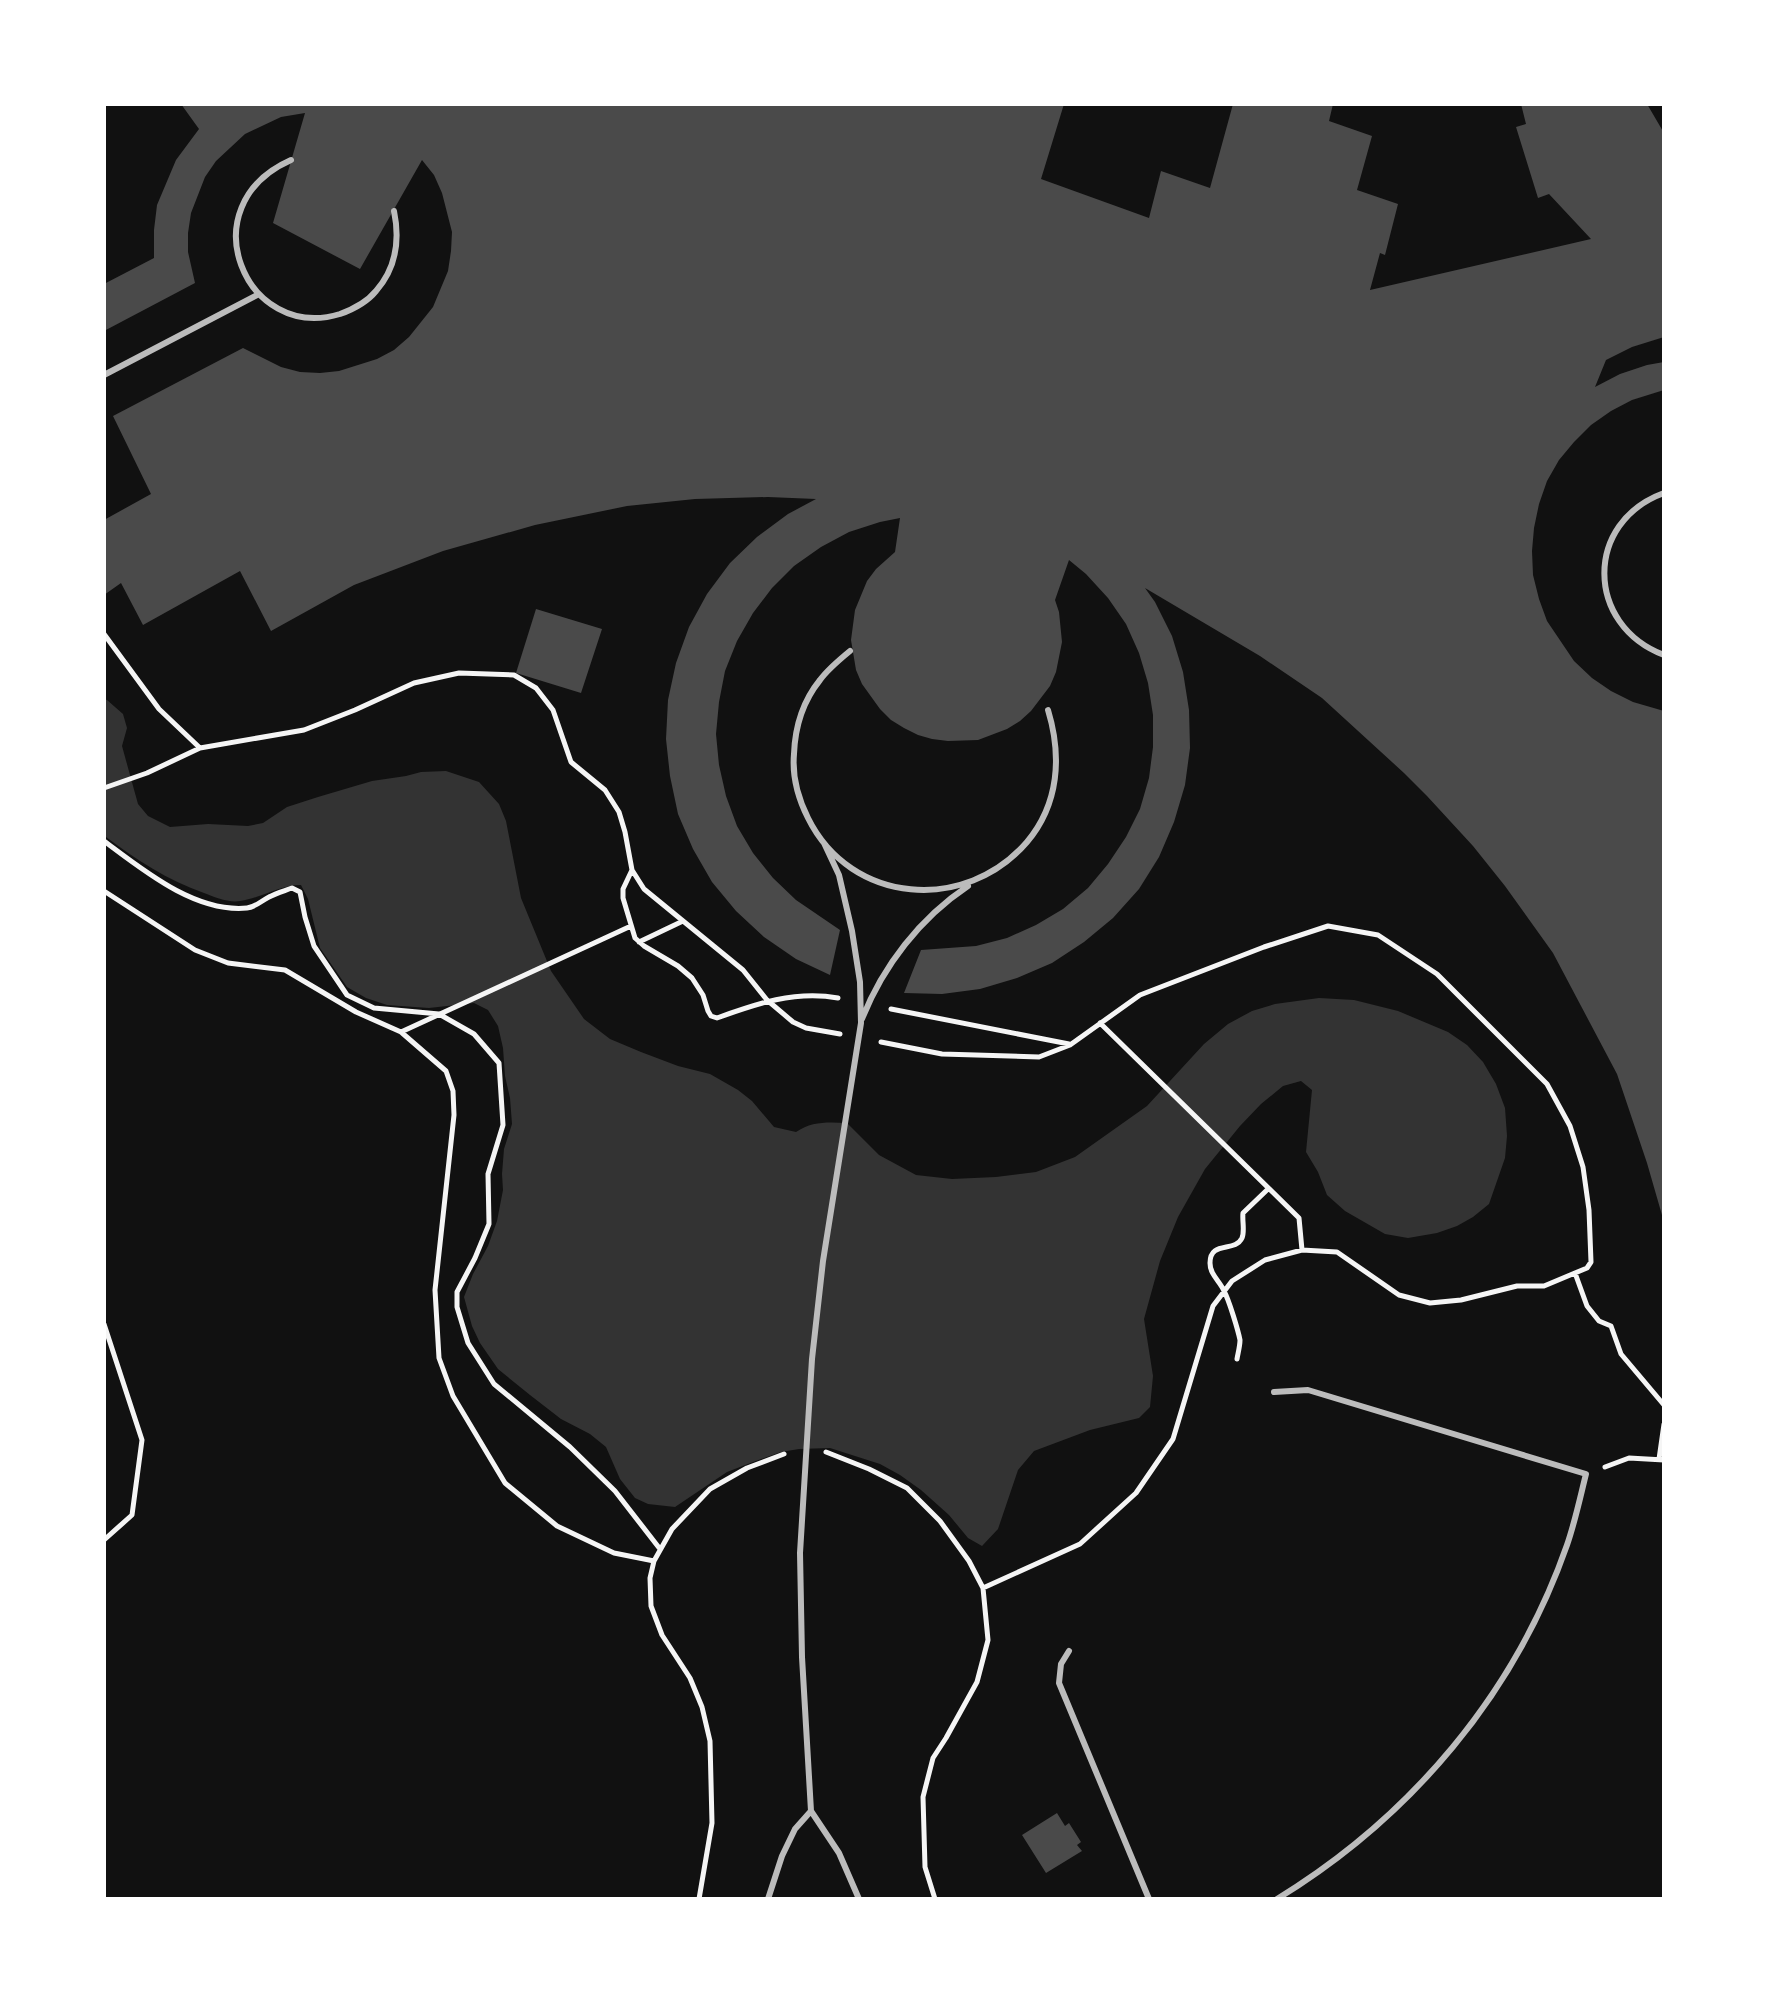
<svg xmlns="http://www.w3.org/2000/svg" width="1768" height="2003" font-family="Rubik,sans-serif">
	<style>
		.water { fill: #333 }
		.building { fill: #4a4a4a }
		.lines { fill: none; stroke-linecap: round; stroke-linejoin: round }
		.path { stroke: #f5f5f5; stroke-width: 5 }
		.service { stroke: #bcbcbc; stroke-width: 6 }
	</style>
	<rect width="100%" height="100%" fill="#111"/>
	<path class="water" d="M104,699L107,700L123,714L127,728L122,746L138,804L148,816L170,827L208,824L248,826L263,823L287,807L318,797L372,781L406,776L421,772L446,771L479,782L499,804L506,821L521,898L551,971L584,1019L610,1039L641,1052L678,1066L710,1074L738,1090L752,1101L774,1127L796,1132C812,1121 828,1122 847,1123L879,1155L916,1175L952,1179L996,1177L1036,1172L1075,1157L1147,1106L1204,1044L1228,1024L1252,1011L1275,1004L1319,998L1354,1000L1398,1011L1448,1032L1467,1045L1483,1062L1496,1084L1505,1108L1507,1136L1505,1158L1489,1204L1473,1217L1457,1226L1437,1233L1408,1238L1385,1234L1345,1211L1327,1195L1318,1172L1306,1152L1312,1090L1301,1081L1283,1086L1261,1104L1240,1126L1205,1169L1178,1217L1160,1261L1144,1319L1153,1376L1150,1407L1139,1418L1090,1430L1034,1451L1018,1470L998,1529L982,1546L968,1538L949,1515L921,1490L900,1475L880,1464L830,1448L799,1449L781,1452L753,1462L727,1472L675,1507L648,1504L635,1498L620,1479L606,1447L590,1434L561,1419L530,1395L498,1369L480,1343L472,1326L464,1297L473,1274L488,1246L497,1221L503,1190L502,1174L504,1149L512,1124L510,1098L505,1076L503,1048L498,1026L488,1010L474,1003L429,1008L387,1005L366,998L347,987L320,948L308,899L301,885C280,885 261,898 240,901C229,903 214,897 204,893C167,880 137,860 106,837L104,834Z"/>
	<path class="building" d="M181,104H1064L1041,179L1149,218L1161,171L1210,188L1233,104H1333L1329,121L1372,136L1357,190L1398,204L1385,255L1380,253L1370,290L1591,239L1549,194L1538,198L1516,127L1526,124L1521,104H1647L1664,133V337L1632,347L1606,360L1595,387L1620,374L1647,365L1664,362V390L1632,400L1611,411L1591,425L1574,442L1559,460L1547,481L1539,504L1534,528L1532,551L1533,575L1539,599L1547,621L1574,661L1592,678L1611,691L1633,702L1664,711V1222L1647,1163L1617,1074L1553,953L1505,886L1473,846L1427,796L1404,773L1322,698L1260,656L1145,588L1155,602L1172,636L1183,672L1189,710L1190,748L1185,785L1174,822L1159,857L1139,889L1113,918L1084,942L1052,963L1017,978L980,989L942,994L904,993L921,950L976,946L1007,938L1036,925L1063,909L1088,888L1108,864L1126,837L1140,809L1149,778L1153,747V715L1148,683L1139,653L1126,624L1108,598L1086,574L1069,560L1055,600L1059,612L1062,642L1056,672L1050,686L1031,711L1020,721L1007,729L978,740L948,741L932,739L918,735L904,728L891,720L880,709L862,684L856,670L851,640L855,610L867,581L876,569L895,552L900,518L880,522L849,532L821,547L794,566L772,588L753,613L737,641L725,671L719,702L716,734L719,765L726,796L737,826L753,853L773,878L796,900L840,930L830,975L796,959L764,937L736,911L712,882L693,849L678,814L670,776L666,739L668,700L676,663L689,627L707,594L730,563L757,537L788,514L816,499L768,497L695,499L627,506L535,525L443,551L354,585L271,631L240,571L143,625L121,583L104,595V520L151,494L113,416L243,348L281,367L300,372L320,373L339,371L377,359L394,350L409,337L433,307L448,271L451,251L452,232L442,193L434,175L422,160L360,269L273,223L305,113L281,117L245,134L216,161L205,177L191,213L188,233V252L195,283L104,331V284L154,258V230L157,205L176,160L199,129Z
		M536,609L602,629L581,693L516,673Z
		M1057,1813L1065,1826L1069,1823L1081,1842L1077,1845L1082,1851L1046,1873L1022,1835Z"/>
	<g class="lines">
		<path class="path" d="M104,634L159,709L200,748L304,730L355,710L414,683L459,673L514,675L536,688L553,710L571,762L605,790L619,812L625,832L632,870L644,889L743,970L767,1000L793,1022L806,1028L840,1034
			M104,788L147,773L200,748
			M104,841C143,870 195,913 247,908C256,907 261,901 269,897C276,893 284,891 292,888L300,892L305,917L314,946L347,995L374,1008L439,1014L474,1034L499,1063L503,1125L488,1174L489,1224L475,1258L457,1292V1307L468,1343L494,1384L570,1447L615,1491L660,1549
			M632,870L623,889V898L635,938L644,946L678,966L692,978L703,995L708,1011L711,1016L717,1018C756,1004 795,990 838,998
			M104,891L195,950L228,963L285,970L356,1012L401,1032L446,1071L453,1091L454,1115L435,1290L439,1358L453,1396L505,1483L557,1526L614,1553L654,1561
			M639,942L683,921
			M891,1009L1069,1044
			M1100,1023L1299,1218L1302,1250
			M401,1032L631,926
			M881,1042L942,1054L1039,1057L1070,1045L1140,995L1264,947L1328,926L1378,935L1437,974L1547,1084L1570,1126L1583,1167L1589,1210L1591,1262L1587,1268L1544,1286H1517L1461,1300L1430,1303L1399,1295L1337,1252L1302,1250L1265,1260L1232,1281L1213,1306L1173,1439L1136,1493L1080,1544L983,1588
			M1575,1273L1587,1306L1599,1321L1611,1326L1621,1354L1664,1405
			M104,1324L142,1440L132,1515L104,1540
			M1237,1359C1238,1353 1240,1346 1240,1340C1238,1330 1229,1300 1224,1291C1220,1281 1210,1275 1210,1263C1210,1240 1235,1253 1242,1238C1245,1231 1242,1221 1243,1213L1268,1189
			M826,1452L869,1469L907,1488L940,1521L969,1561L983,1588L988,1640L977,1682L946,1738L933,1758L923,1797L925,1867L935,1899
			M1659,1459L1664,1424
			M1605,1467L1629,1458L1664,1460
			M699,1899L712,1823L710,1741L702,1707L690,1678L662,1635L651,1606L650,1578L654,1561L672,1529L710,1489L747,1468L784,1454"/>
		<path class="service" d="M291,160C187,206 246,343 340,314C354,309 367,302 376,291C397,267 400,240 394,211
			M104,375L259,294
			M1664,493C1584,522 1585,625 1664,655
			M850,651C839,660 828,669 820,680C803,701 795,728 794,754C792,776 798,798 808,818C851,905 966,913 1027,842C1059,804 1062,756 1048,710
			M824,843L839,875L852,931L860,982L861,1023L823,1261L812,1359L800,1553L802,1657L811,1811L839,1853L859,1899
			M862,1019C883,966 920,918 968,886
			M1274,1392L1308,1390L1586,1474C1580,1498 1575,1522 1567,1545C1515,1694 1411,1817 1277,1899
			M1069,1651L1061,1664L1059,1683L1149,1899
			M768,1899L782,1856L795,1829L811,1811"/>
	</g>
	<rect width="1768" height="2003" fill="none" stroke="#ffffff" stroke-width="212"/>
</svg>
